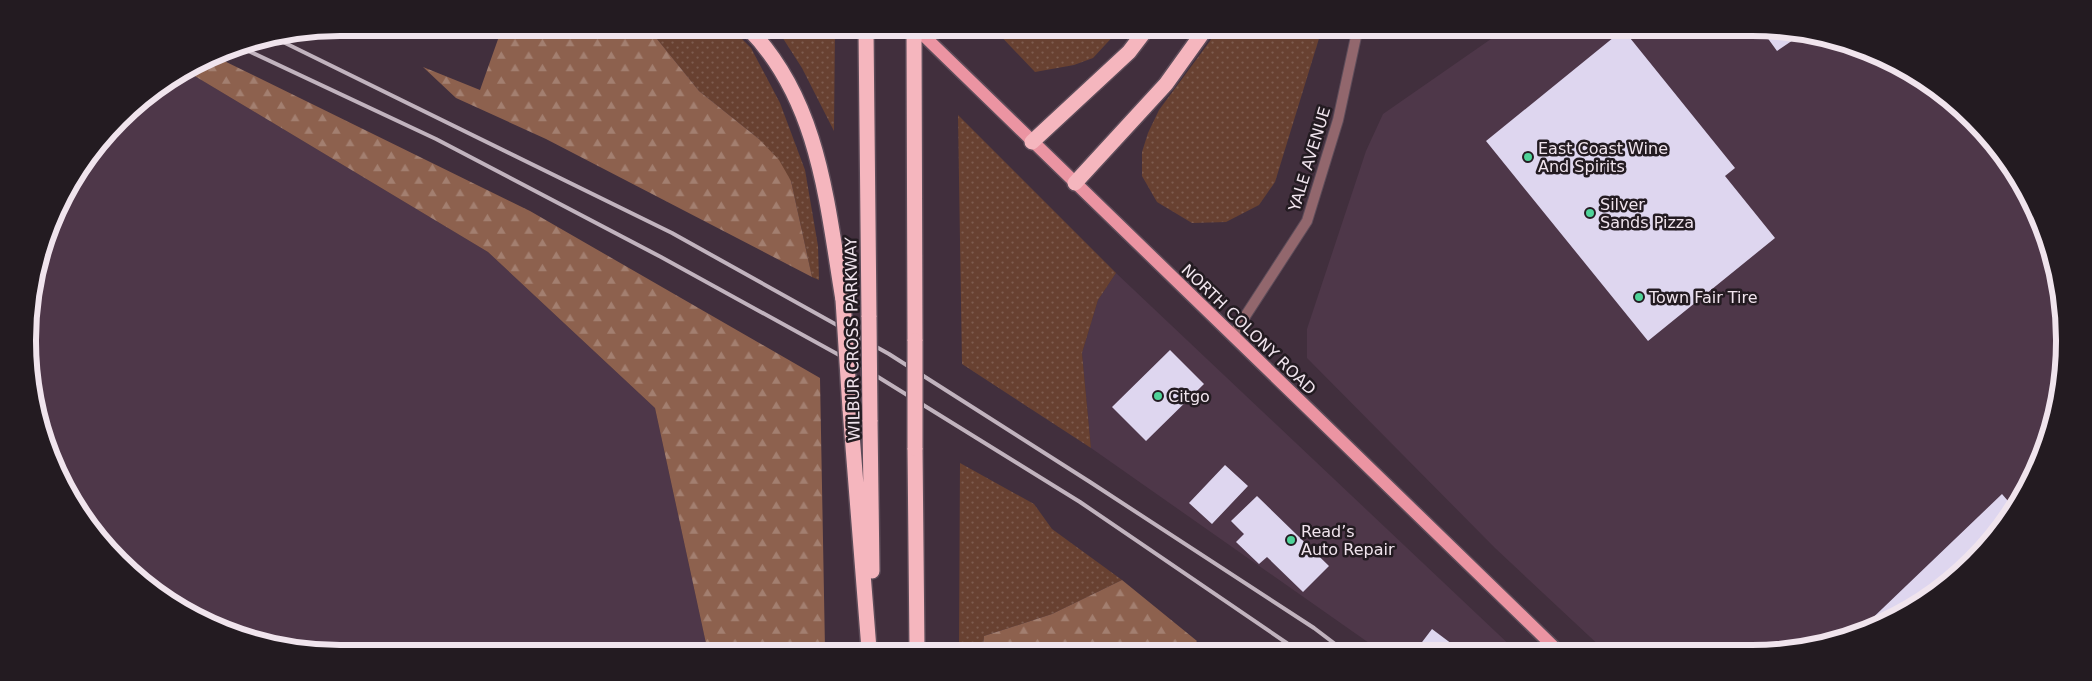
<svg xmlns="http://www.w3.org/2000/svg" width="2092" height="681" font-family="'DejaVu Sans',sans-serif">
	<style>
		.built { fill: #4e3749 }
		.grass { fill: url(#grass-dots) }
		.forest { fill: url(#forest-firs) }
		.building { fill: #ded6ef }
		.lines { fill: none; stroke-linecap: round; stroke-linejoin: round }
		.tertiary-casing { stroke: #5d4c59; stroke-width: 12 }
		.primary-casing { stroke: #5d4c59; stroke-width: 15 }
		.motorway-casing { stroke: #5d4c59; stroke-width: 18 }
		.tertiary { stroke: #92676d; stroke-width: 10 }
		.primary { stroke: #eb94a2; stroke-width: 12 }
		.motorway { stroke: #f5b6be; stroke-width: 15 }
		.rail { stroke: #c1b3be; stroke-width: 4 }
		.motorway-bridge-casing { stroke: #5d4c59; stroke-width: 18; stroke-linecap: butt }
		.motorway-bridge { stroke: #f5b6be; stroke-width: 15 }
		.poi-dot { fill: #4fd399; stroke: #231b21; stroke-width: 2 }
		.labels { text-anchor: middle; stroke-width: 5; stroke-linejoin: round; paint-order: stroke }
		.poi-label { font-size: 16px; fill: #f0e4ed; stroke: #231b21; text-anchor: start }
		.street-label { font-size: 16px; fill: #f0e4ed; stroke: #231b21 }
		.rim { fill: none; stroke: #f0e4ed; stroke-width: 6 }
	</style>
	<defs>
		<pattern id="grass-dots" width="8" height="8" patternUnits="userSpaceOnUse" patternTransform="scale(1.25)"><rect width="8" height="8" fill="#684131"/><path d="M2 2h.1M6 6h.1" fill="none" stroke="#7e5c4f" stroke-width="1.8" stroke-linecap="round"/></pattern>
		<pattern id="forest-firs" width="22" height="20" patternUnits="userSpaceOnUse" patternTransform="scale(1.25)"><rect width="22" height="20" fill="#8d614e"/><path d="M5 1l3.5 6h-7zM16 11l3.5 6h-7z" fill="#a37f70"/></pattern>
	</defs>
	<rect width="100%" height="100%" fill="#412f3d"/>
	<path class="built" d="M1501,32L1813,34L1926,80L2012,167L2059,280L2058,402L2023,497L1973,562L1890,621L1793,651L1604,650L1495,548L1307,358V329L1366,151L1383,114Z
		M188,72L488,252L655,408L707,648L279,647L167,601L80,515L38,421L30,300L60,202L134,105Z
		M1116,273L1515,650H1379L1091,448L1082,353L1098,300Z"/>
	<path class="grass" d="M649,29H732L751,48L780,103L805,170L818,246L819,280L812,277L791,181L759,139L699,91Z
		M777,29L835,30L834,131L802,68Z
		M995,30L1118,31L1093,58L1074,65L1035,72Z
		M1215,31L1321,32L1275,182L1259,205L1226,222L1192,223L1157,202L1142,176V152L1148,133L1159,110L1210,41Z
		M958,115L1116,273L1098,300L1082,353L1091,448L962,364Z
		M960,463L1034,504L1052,529L1122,580L1052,614L984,636L983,649H959Z"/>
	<path class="forest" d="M502,28L649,29L699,91L759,139L779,160L791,181L812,277L546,139L456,98L423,67L480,90Z
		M214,56L530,211L820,378L825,649L707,648L655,408L488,252L188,72Z
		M1122,580L1197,641L1190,649H983L984,636L1052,614Z"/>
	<path class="building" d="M1619,33H1626L1735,168L1725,176L1775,238L1648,341L1486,141Z
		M1764,33L1802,34L1777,51Z
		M1170,350L1204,384L1146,441L1112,407Z
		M1225,465L1248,486L1212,524L1189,503Z
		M2002,494L2014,508L1973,562L1890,621L1859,631Z
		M1257,496L1329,566L1303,592L1267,557L1259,564L1236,542L1244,534L1231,521Z
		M1432,629L1460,650H1416Z"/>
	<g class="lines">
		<g class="tertiary-casing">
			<path id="tertiary" d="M1233,335L1307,221L1338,120L1357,32"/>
		</g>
		<g class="primary-casing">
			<path id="primary" d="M918,30L1557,650"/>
		</g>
		<g class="motorway-casing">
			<path id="motorway" d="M749,29C820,102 827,205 843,300
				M866,30L869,317
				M914,30L915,341
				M1032,142L1129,52L1145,31
				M1075,183L1166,84L1204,31
				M850,409L869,649
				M870,420L872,571
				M915,448L917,649"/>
		</g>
		<use href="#tertiary" class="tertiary"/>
		<use href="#primary" class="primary"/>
		<use href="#motorway" class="motorway"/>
		<path class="rail" d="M279,40L672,233L889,354L1090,482L1314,628L1343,650
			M240,47L436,139L661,257L870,372L1080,502L1297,650"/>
		<g class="motorway-bridge-casing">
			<path id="motorway-bridge" d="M843,300L850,409
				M869,317L870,420
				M915,341V448"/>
		</g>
		<use href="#motorway-bridge" class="motorway-bridge"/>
	</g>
	<g class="poi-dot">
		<circle cx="1528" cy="157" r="5"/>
		<circle cx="1590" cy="213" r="5"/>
		<circle cx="1639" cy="297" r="5"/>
		<circle cx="1158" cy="396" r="5"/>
		<circle cx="1291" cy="540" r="5"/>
	</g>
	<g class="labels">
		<g class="poi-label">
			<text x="1538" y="154">East Coast Wine<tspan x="1538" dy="18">And Spirits</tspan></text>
			<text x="1600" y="210">Silver<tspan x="1600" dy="18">Sands Pizza</tspan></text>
			<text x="1649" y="303">Town Fair Tire</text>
			<text x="1168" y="402">Citgo</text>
			<text x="1301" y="537">Read’s<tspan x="1301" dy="18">Auto Repair</tspan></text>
		</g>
		<g class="street-label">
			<text transform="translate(1309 159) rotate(-73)" y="6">YALE AVENUE</text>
			<text transform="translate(1249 329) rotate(44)" y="6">NORTH COLONY ROAD</text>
			<text transform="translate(852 339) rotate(-91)" y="6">WILBUR CROSS PARKWAY</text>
		</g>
	</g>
	<path d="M0 0H2092V681H0ZM340 36H1752A304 304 0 0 1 2056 340V341A304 304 0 0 1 1752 645H340A304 304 0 0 1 36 341V340A304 304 0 0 1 340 36Z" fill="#231b21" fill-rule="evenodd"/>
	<path class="rim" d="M340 36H1752A304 304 0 0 1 2056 340V341A304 304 0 0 1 1752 645H340A304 304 0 0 1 36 341V340A304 304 0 0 1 340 36Z"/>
</svg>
